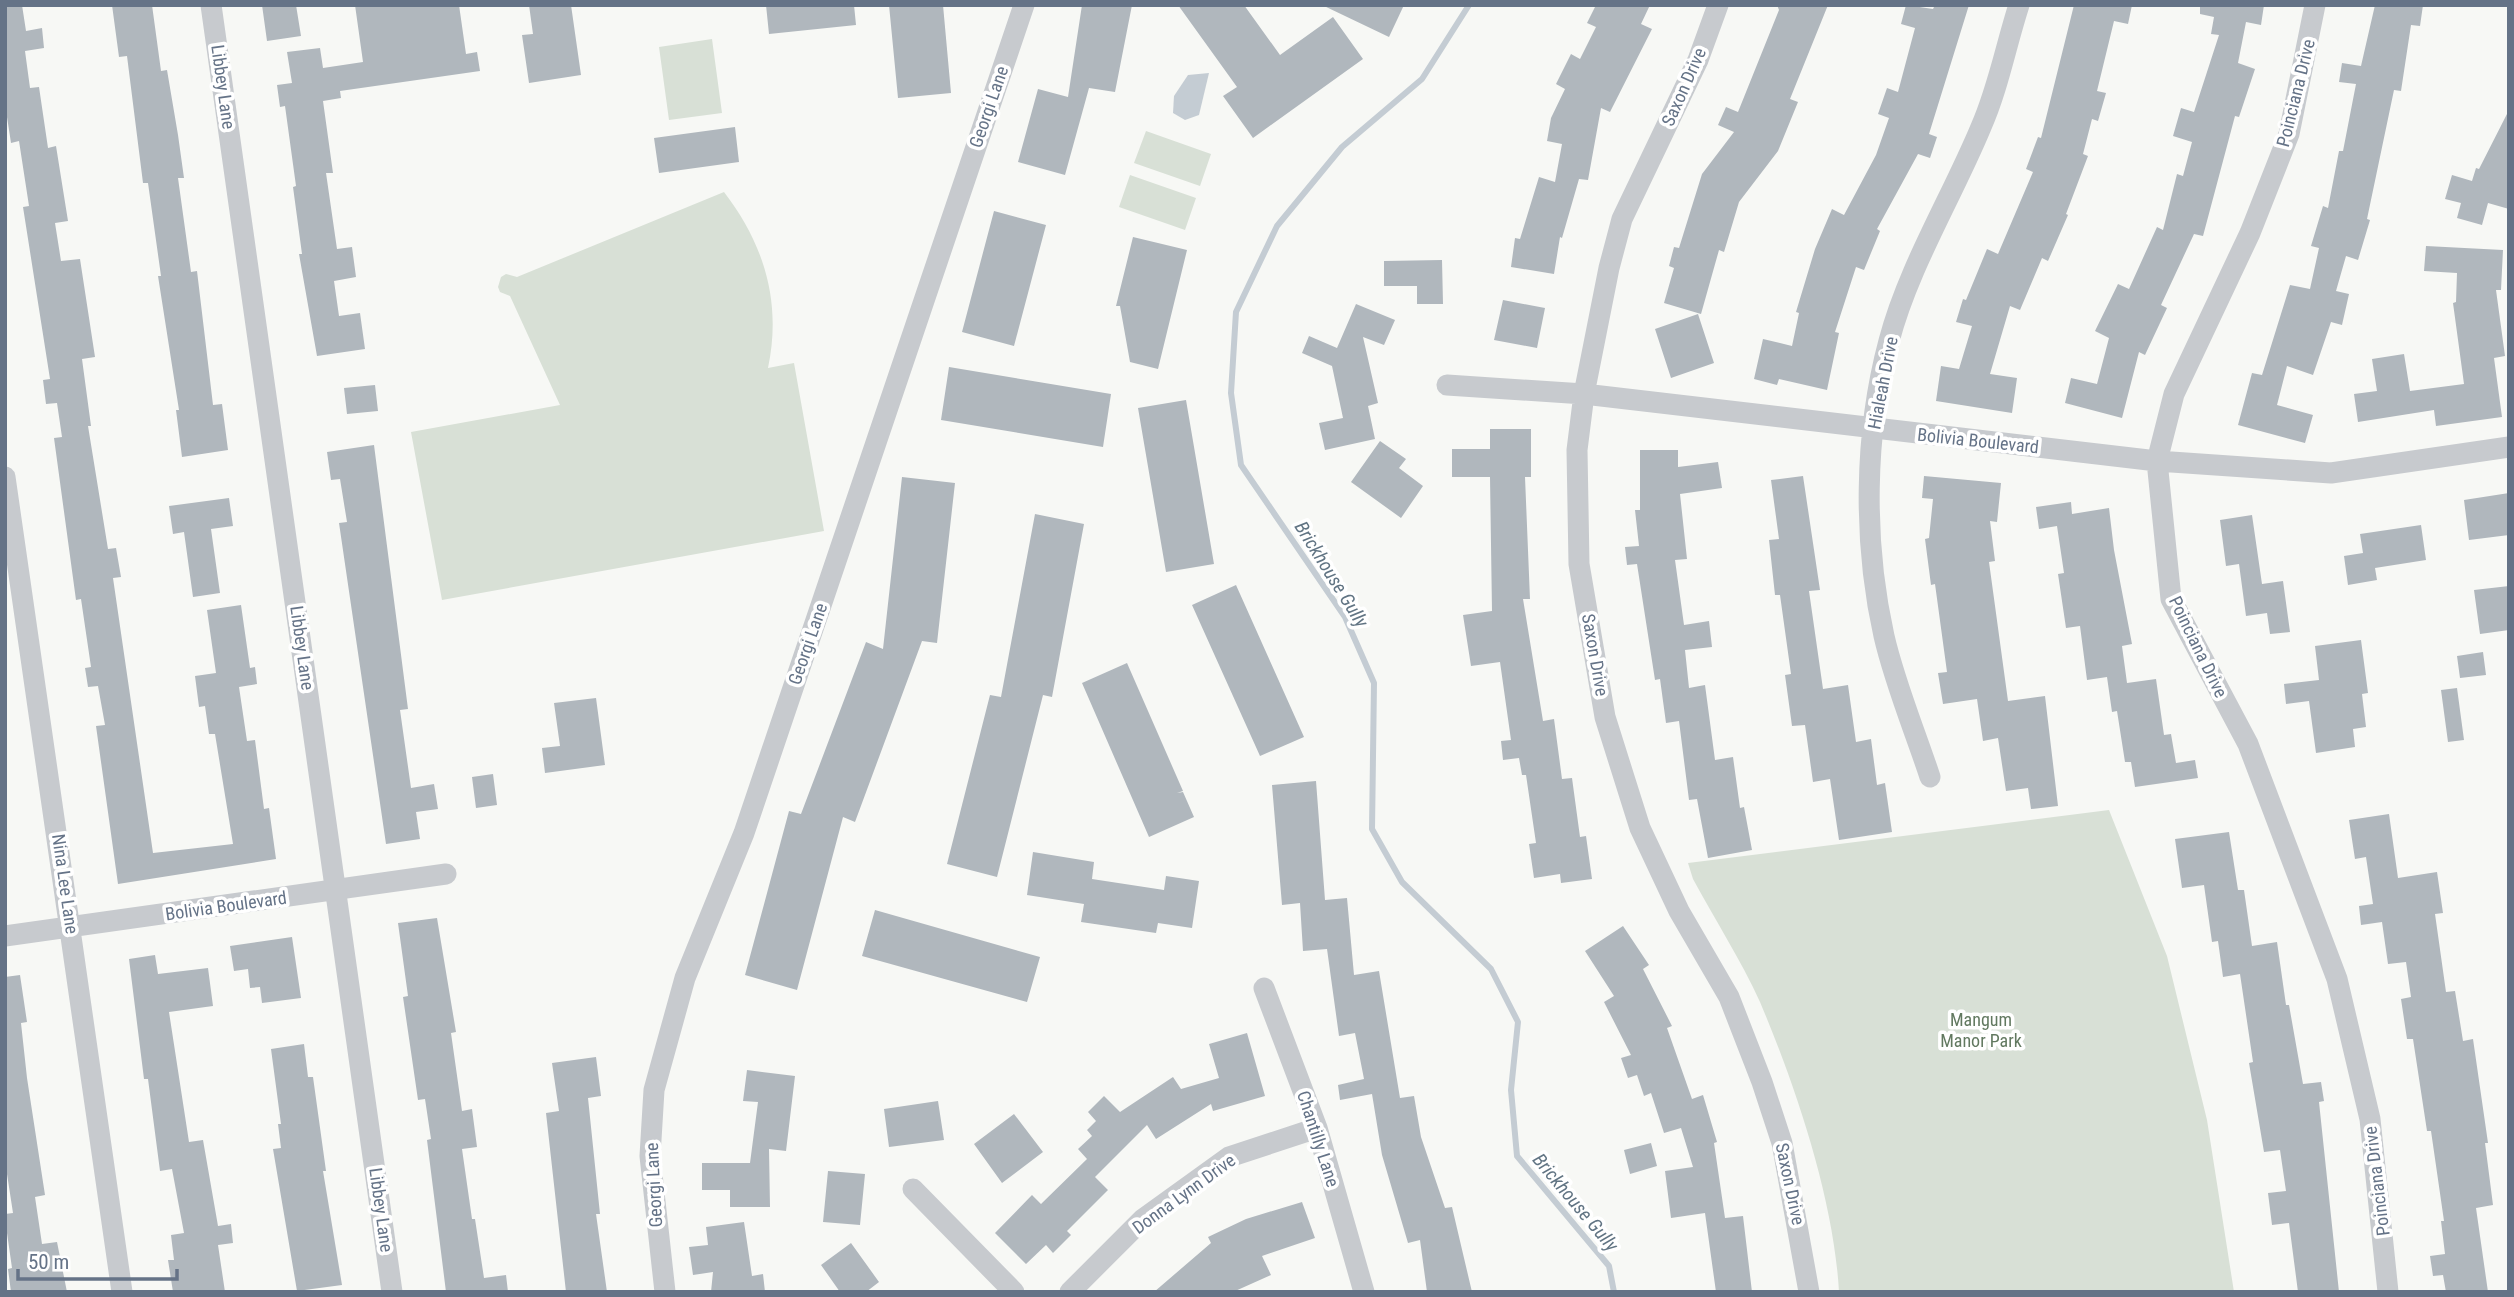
<svg xmlns="http://www.w3.org/2000/svg" width="2514" height="1297" font-family="'Roboto Condensed',sans-serif">
	<style>
		.green { fill: #d8e0d6 }
		.water { fill: #c4ccd3 }
		.lines { fill: none; stroke-linecap: round; stroke-linejoin: round }
		.stream { stroke: #c4ccd3; stroke-width: 6 }
		.building { fill: #b0b7bd }
		.minor { stroke: #c7cace; stroke-width: 21 }
		.labels { text-anchor: middle; stroke-width: 7; stroke-linejoin: round; paint-order: stroke }
		.street-label { font-size: 18px; fill: #657387; stroke: #fff }
		.park-label { font-size: 18px; fill: #627960; stroke: #fff }
		.water-label { font-size: 19px; font-style: italic; fill: #617483; stroke: #fff }
	</style>
	<rect width="100%" height="100%" fill="#f7f8f5"/>
	<path class="green" d="M712,39L722,113L669,120L659,47Z
		M1146,131L1211,154L1200,186L1134,163Z
		M1130,175L1196,198L1185,230L1119,207Z
		M724,192C764,244 782,302 768,368L794,363L824,531L442,600L411,432L560,405L510,296L500,292L498,287L501,277L506,274L517,277Z
		M2109,810L2167,956L2207,1120L2234,1292H1839C1834,1200 1796,1087 1760,1002C1741,960 1715,920 1693,879L1688,863Z"/>
	<path class="water" d="M1209,73L1199,115L1185,120L1173,113L1174,96L1188,75Z"/>
	<g class="lines">
		<path class="stream" d="M1469,5L1422,79L1342,147L1277,226L1236,312L1231,393L1241,465L1345,617L1374,683L1372,829L1402,882L1491,969L1518,1022L1511,1090L1517,1156L1609,1266L1614,1292"/>
	</g>
	<path class="building" d="M5,5H22L26,31L42,28L44,48L25,51L30,88L39,87L48,148L56,146L68,221L55,223L61,261L80,259L95,357L82,359L91,426H88L108,549L116,548L121,577L113,578L153,853L233,844L215,734H209L205,706L199,707L195,676L216,673L207,610L241,605L250,668L255,667L257,684L239,687L247,741L255,740L264,809L269,808L276,859L118,884L96,726L105,725L98,686L88,687L85,668L91,667L81,599L76,600L54,438L62,437L57,403L46,404L43,380L50,379L23,207L29,206L19,141L11,143L5,104Z
		M112,5H152L161,71L167,70L178,135L184,178H178L191,272L197,271L213,405L222,404L228,450L182,457L176,410H179L158,276H161L148,183H143L127,56L119,57Z
		M262,5H296L301,36L267,41Z
		M355,5H459L466,54L477,52L480,71L340,91L341,98L323,101L333,173H326L337,249L352,247L356,277L334,281L339,316L360,313L365,349L317,356L299,254H302L293,187L296,186L285,106L280,107L277,85L292,83L287,52L320,48L323,68L363,62Z
		M529,5H571L581,75L529,83L522,35L533,34Z
		M766,5H854L856,25L769,34Z
		M889,5H943L951,93L898,98Z
		M1082,5H1132L1115,92L1089,88L1065,175L1018,162L1038,89L1068,97Z
		M1178,5H1244L1280,55L1333,17L1363,59L1253,138L1223,96L1237,87Z
		M1322,5H1404L1389,37Z
		M1596,5H1650L1641,24L1652,29L1610,112L1601,108L1588,180L1579,179L1562,238L1560,237L1554,274L1511,267L1515,238L1520,239L1539,177L1555,182L1562,144L1547,141L1551,118L1565,89L1556,84L1571,54L1580,59L1596,27L1587,23Z
		M1777,5H1828L1790,99L1798,102L1778,151L1739,202L1724,252L1719,250L1701,314L1664,303L1674,268L1669,266L1674,247L1679,248L1702,174L1734,132L1718,125L1726,107L1738,112L1779,10Z
		M1906,5L1933,9L1935,5H1969L1929,134L1937,137L1930,158L1918,154L1877,229L1880,231L1864,270L1856,267L1835,332L1839,333L1827,390L1779,379L1777,385L1754,379L1763,339L1792,346L1799,313L1796,312L1815,249L1832,209L1844,215L1876,155L1889,118L1878,114L1887,88L1898,92L1915,28L1901,24Z
		M2074,5H2132L2128,24L2114,21L2097,91L2106,93L2098,121L2092,119L2083,154L2088,156L2066,214L2068,215L2048,261L2042,258L2020,310L2010,306L1990,374L2017,378L2012,413L1936,401L1941,366L1959,369L1972,326L1956,322L1963,299L1966,300L1987,249L1998,254L2033,172L2026,169L2038,137L2041,138Z
		M2200,5H2264L2261,25L2246,22L2238,63L2255,69L2239,117L2235,116L2203,236L2194,234L2161,305L2167,308L2145,355L2139,352L2122,418L2065,403L2071,378L2097,384L2109,338L2095,331L2118,284L2129,289L2157,227L2163,230L2177,174L2183,176L2192,142L2173,136L2181,108L2194,112L2219,35L2211,34L2214,17L2200,14Z
		M2375,5H2423L2420,26L2411,25L2401,91L2394,90L2367,219L2370,220L2358,260L2346,256L2336,291L2349,294L2342,325L2331,322L2313,375L2287,366L2277,405L2313,415L2305,443L2238,425L2252,373L2262,375L2290,285L2310,289L2319,248L2311,246L2323,206L2328,208L2339,151H2343L2356,84L2339,82L2342,63L2361,66Z
		M2509,110V209L2488,203L2482,225L2457,218L2461,203L2445,199L2452,175L2472,181L2476,168L2479,169Z
		M735,127L739,162L659,173L654,138Z
		M994,211L1046,225L1014,346L962,332Z
		M1133,237L1187,250L1158,369L1130,362L1120,306H1116Z
		M2426,246L2503,250L2501,290H2496L2505,356L2494,358L2502,417L2436,426L2434,410L2358,422L2354,394L2377,391L2372,359L2404,354L2410,391L2464,384L2453,303L2456,302L2457,273L2424,271Z
		M1442,260L1443,304H1417V286H1384V261Z
		M1503,300L1545,308L1537,348L1494,340Z
		M1356,304L1395,320L1384,345L1363,337L1378,403L1368,406L1375,439L1325,450L1319,423L1343,418L1332,366L1302,353L1309,336L1337,348Z
		M1698,314L1714,363L1671,378L1655,329Z
		M949,367L1111,394L1103,447L941,420Z
		M375,385L378,411L347,414L344,388Z
		M1186,400L1214,564L1166,572L1138,408Z
		M1490,429H1531V477H1525L1530,599H1523L1543,721L1554,719L1562,779L1572,778L1580,837L1586,836L1592,879L1561,883L1560,874L1534,878L1529,844L1536,843L1526,775H1522L1519,758L1503,760L1501,741L1511,740L1500,662L1471,666L1463,615L1492,611L1490,477H1452V449H1490Z
		M1380,441L1406,459L1399,468L1423,486L1401,518L1351,482Z
		M374,445L408,709L400,710L411,788L434,784L438,809L416,812L420,839L386,844L339,523L347,522L340,479L331,480L327,452Z
		M1640,450H1678V467L1718,462L1722,488L1680,494L1687,559L1675,560L1684,625L1709,621L1712,647L1685,650L1689,688L1705,685L1715,760L1733,757L1740,808L1744,807L1752,850L1708,858L1697,799L1689,800L1679,721L1666,723L1660,679L1655,680L1637,564L1627,565L1625,547L1639,546L1635,510H1640Z
		M1803,476L1820,590L1809,591L1823,689L1848,685L1856,742L1871,739L1877,785L1885,783L1892,832L1839,840L1830,779L1813,782L1805,725L1792,726L1785,675L1791,674L1780,595H1775L1769,540L1779,539L1771,480Z
		M1924,476L2001,483L1997,522L1990,521L1995,561L1989,562L2008,701L2045,696L2058,806L2031,809L2028,788L2006,791L1998,738L1983,741L1977,699L1943,704L1938,673L1947,672L1935,584L1931,585L1925,539L1929,538L1933,499L1922,498Z
		M902,477L955,483L937,643L922,641L855,822L843,817L797,990L745,975L789,811L801,814L866,642L883,649Z
		M2509,493V535L2469,540L2464,500Z
		M229,498L233,526L211,529L220,593L193,597L184,532L173,534L169,506Z
		M2071,502L2072,514L2109,508L2114,550L2132,644L2122,646L2127,683L2156,679L2164,735L2171,734L2176,763L2195,760L2198,778L2135,787L2131,762H2125L2117,711L2112,712L2107,677L2087,680L2080,626L2066,628L2058,574L2064,573L2057,526L2039,529L2036,507Z
		M1035,514L1084,524L1052,697L1043,695L997,877L947,864L990,695L1001,697Z
		M2252,515L2262,584L2283,581L2290,632L2270,634L2267,613L2246,616L2239,564L2226,566L2220,520Z
		M2421,525L2426,560L2375,568L2377,580L2348,585L2344,556L2363,553L2360,534Z
		M1236,585L1304,737L1260,756L1192,605Z
		M2509,586V630L2480,634L2474,590Z
		M2361,640L2368,693L2362,694L2366,727L2353,729L2355,747L2316,753L2309,701L2286,704L2284,684L2319,680L2315,646Z
		M2483,652L2486,675L2460,678L2457,656Z
		M1127,663L1183,791L1177,793L1183,792L1194,817L1149,837L1082,683Z
		M2457,688L2464,740L2448,742L2441,690Z
		M596,698L605,765L545,773L542,748L560,746L554,703Z
		M493,774L497,805L476,808L472,777Z
		M1316,781L1325,900L1347,898L1354,975L1379,971L1400,1098L1414,1096L1421,1137L1445,1208L1452,1207L1472,1292H1427L1420,1240L1408,1243L1382,1155L1372,1094L1340,1100L1338,1085L1364,1079L1355,1033L1339,1036L1327,949L1303,951L1300,903L1282,905L1272,785Z
		M2389,814L2398,878L2437,872L2443,913L2435,914L2446,992L2455,991L2463,1041L2473,1039L2488,1143H2485L2493,1205L2476,1208L2488,1292H2446L2443,1275L2433,1276L2430,1256L2445,1254L2441,1221H2444L2431,1131H2427L2413,1039H2407L2401,999L2411,997L2406,962L2388,964L2382,922L2361,925L2359,906L2373,904L2366,857L2355,859L2349,820Z
		M2229,832L2238,890H2244L2252,946L2277,942L2286,1005H2289L2303,1084L2321,1082L2324,1101L2319,1102L2339,1292H2298L2289,1223L2272,1225L2268,1193L2286,1191L2280,1150L2264,1152L2249,1063L2253,1062L2240,974L2223,977L2218,941L2212,942L2204,885L2182,888L2175,839Z
		M1033,852L1094,862L1092,879L1164,890L1166,876L1199,881L1192,928L1158,923L1156,933L1081,922L1084,904L1027,895Z
		M875,910L1040,957L1027,1002L862,956Z
		M437,918L456,1032L451,1033L462,1111L472,1109L477,1147L462,1149L472,1219H475L484,1278L506,1275L508,1292H446L427,1140L431,1139L425,1099L418,1100L403,997L408,996L398,923Z
		M1623,926L1649,965L1643,969L1672,1026L1667,1028L1692,1099L1703,1095L1717,1142L1714,1143L1725,1218L1743,1216L1752,1292H1716L1705,1213L1671,1218L1665,1171L1693,1167L1681,1128L1664,1133L1651,1093L1644,1096L1637,1075L1628,1078L1621,1058L1631,1055L1604,1002L1614,996L1585,951Z
		M292,937L301,998L262,1003L260,987L250,988L248,969L234,971L230,946Z
		M155,955L158,974L208,968L213,1006L169,1012L189,1142L203,1140L218,1226L231,1224L233,1243L218,1245L225,1292H173L168,1260H174L171,1235L184,1233L172,1169L160,1171L148,1079H144L129,959Z
		M20,975L27,1022L21,1023L27,1078L45,1195L35,1197L42,1244L57,1242L67,1292H11L8,1269L12,1268L5,1219V1214L13,1213L5,1161V977Z
		M1247,1033L1265,1096L1213,1111L1211,1104L1156,1139L1147,1125L1095,1177L1108,1190L1067,1231L1071,1235L1053,1253L1046,1245L1026,1264L995,1233L1032,1195L1041,1204L1087,1159L1078,1149L1092,1136L1087,1130L1096,1121L1088,1112L1104,1096L1120,1112L1173,1077L1181,1089L1219,1078L1209,1044Z
		M304,1044L308,1077H313L326,1171H323L342,1285L297,1291L273,1149L281,1148L278,1124H281L271,1049Z
		M596,1057L601,1096L588,1098L600,1214H596L607,1292H566L546,1113L559,1111L552,1063Z
		M747,1070L795,1076L786,1151L769,1149L770,1207H730V1190H702V1163H750L758,1102L743,1101Z
		M938,1101L944,1140L889,1147L884,1109Z
		M1014,1114L1043,1152L1002,1183L974,1144Z
		M1651,1143L1657,1166L1630,1174L1624,1150Z
		M828,1171L865,1174L860,1225L823,1222Z
		M1302,1202L1315,1238L1262,1256L1271,1275L1233,1292H1154L1211,1243L1208,1237L1246,1219Z
		M744,1222L752,1276L763,1274L765,1292H711L713,1272L693,1275L689,1247L708,1245L706,1227Z
		M851,1243L879,1282L866,1292H840L821,1265Z"/>
	<g class="lines">
		<path class="minor" d="M211,5L392,1292
			M1718,5L1698,60L1622,219L1609,268L1584,394L1577,450L1579,564L1605,717L1640,828L1679,911L1729,997L1762,1082L1782,1143L1809,1292
			M2315,5L2289,134L2250,233L2174,394L2157,461L2171,599L2248,744L2337,979L2370,1119L2388,1292
			M1447,385L1584,394L2157,461L2331,473L2509,447
			M5,477L122,1292
			M1930,777C1915,731 1895,684 1884,636C1863,542 1864,434 1889,341C1908,268 1952,197 1981,127C1998,89 2006,45 2019,5
			M5,936L446,874
			M1264,988L1317,1128L1364,1292
			M913,1189L1014,1292
			M665,1292L650,1156L654,1090L685,978L744,833L1024,5
			M1070,1292L1143,1219L1229,1157L1317,1128"/>
	</g>
	<g class="labels">
		<g class="street-label">
			<text transform="translate(223 87) rotate(82)" y="6">Libbey Lane</text>
			<text transform="translate(1684 87) rotate(-66)" y="6">Saxon Drive</text>
			<text transform="translate(2296 93) rotate(-76)" y="6">Poinciana Drive</text>
			<text transform="translate(989 107) rotate(-71)" y="6">Georgi Lane</text>
			<text transform="translate(1883 383) rotate(-79)" y="6">Hialeah Drive</text>
			<text transform="translate(1978 441) rotate(6)" y="6">Bolivia Boulevard</text>
			<text transform="translate(808 644) rotate(-71)" y="6">Georgi Lane</text>
			<text transform="translate(2198 647) rotate(64)" y="6">Poinciana Drive</text>
			<text transform="translate(302 648) rotate(82)" y="6">Libbey Lane</text>
			<text transform="translate(1595 655) rotate(80)" y="6">Saxon Drive</text>
			<text transform="translate(65 884) rotate(82)" y="6">Nina Lee Lane</text>
			<text transform="translate(226 906) rotate(-8)" y="6">Bolivia Boulevard</text>
			<text transform="translate(1318 1139) rotate(72)" y="6">Chantilly Lane</text>
			<text transform="translate(2377 1181) rotate(-97)" y="6">Poinciana Drive</text>
			<text transform="translate(1790 1184) rotate(78)" y="6">Saxon Drive</text>
			<text transform="translate(654 1185) rotate(-93)" y="6">Georgi Lane</text>
			<text transform="translate(1184 1194) rotate(-36)" y="6">Donna Lynn Drive</text>
			<text transform="translate(381 1210) rotate(82)" y="6">Libbey Lane</text>
		</g>
		<g class="park-label">
			<text x="1981" y="1026">Mangum<tspan x="1981" dy="21">Manor Park</tspan></text>
		</g>
		<g class="water-label">
			<text transform="translate(1332 574) rotate(58)" y="7">Brickhouse Gully</text>
			<text transform="translate(1576 1202) rotate(50)" y="7">Brickhouse Gully</text>
		</g>
	</g>
	<rect width="2514" height="1297" fill="none" stroke="#657387" stroke-width="14"/>
	<path d="M18 1269v10h159v-10" fill="none" stroke="#657387" stroke-width="3.5"/>
	<text x="28" y="1269" font-size="21" fill="#657387" stroke="#ffffff" stroke-width="5" paint-order="stroke">50 m</text>
</svg>
